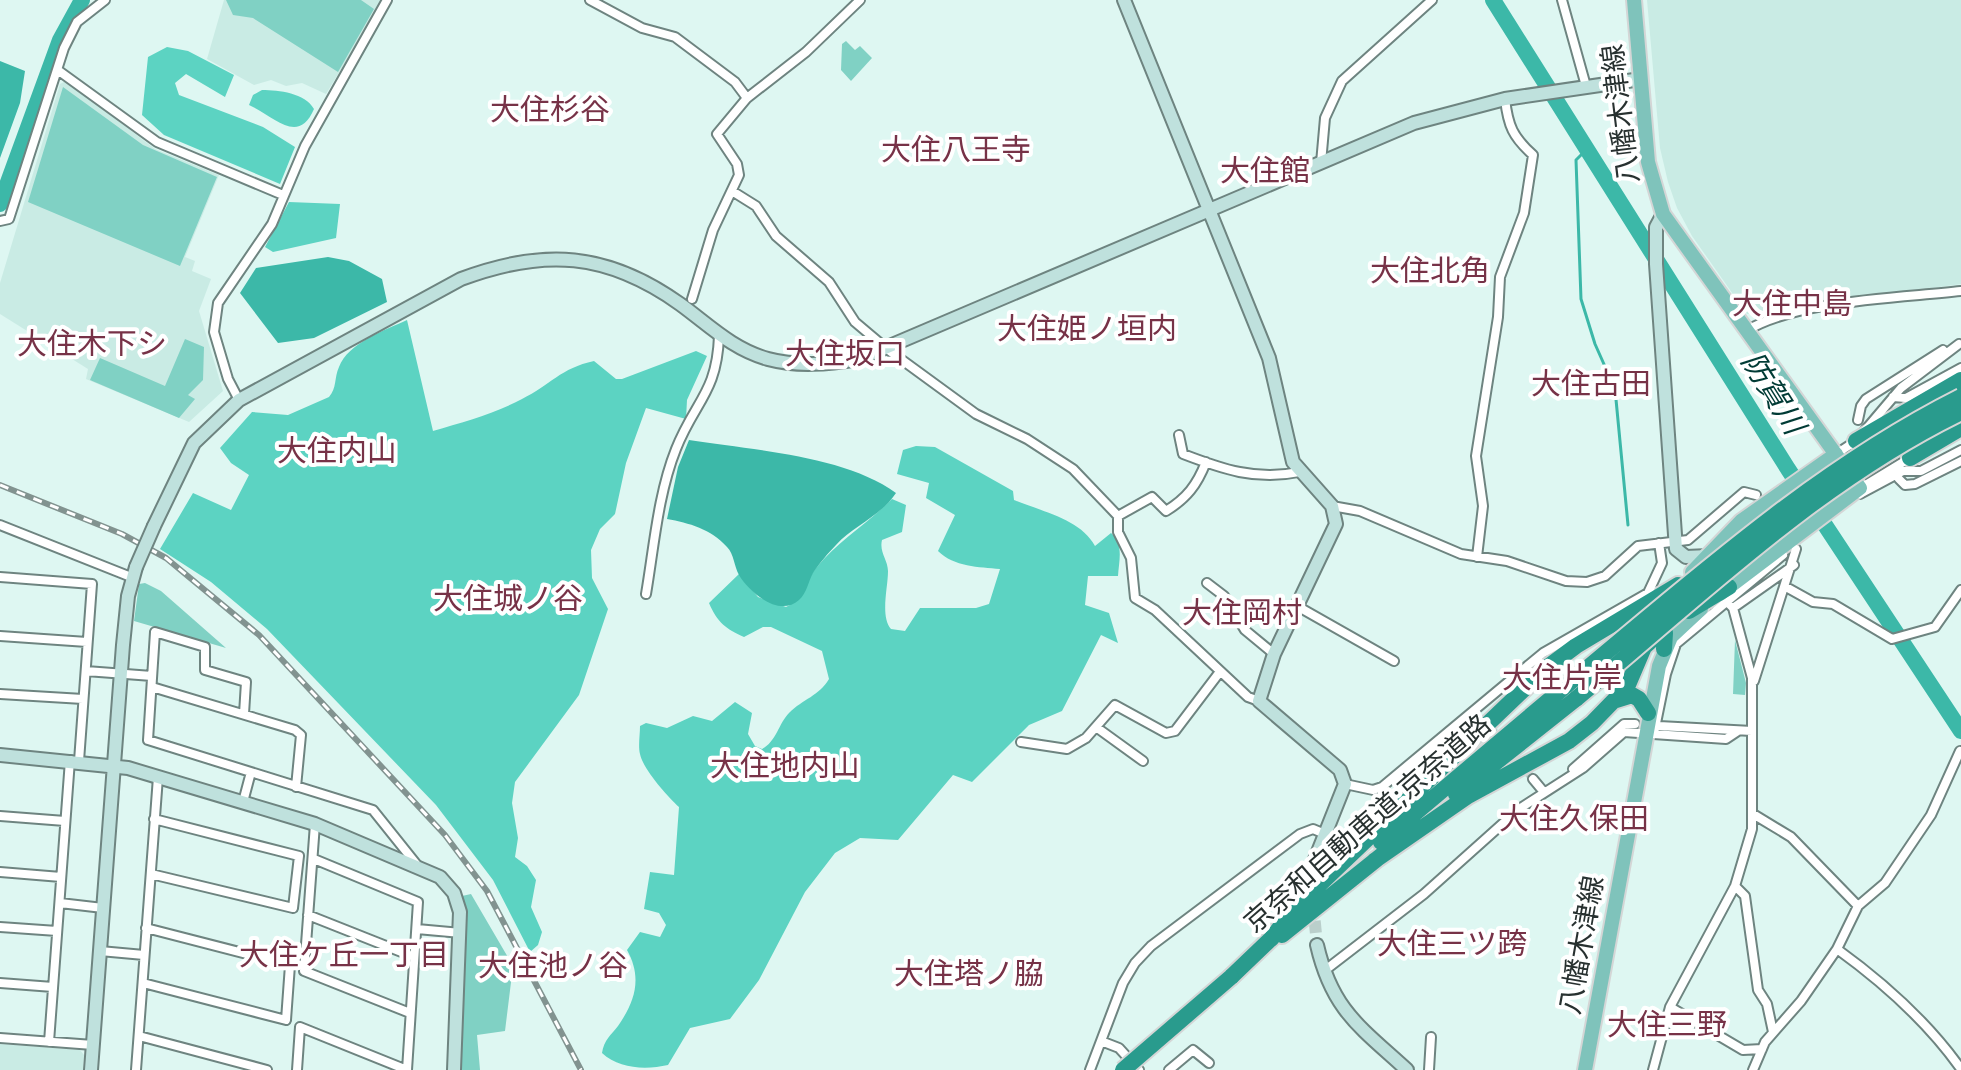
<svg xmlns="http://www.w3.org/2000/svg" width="1961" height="1070" font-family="'Noto Sans','Noto Sans JP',sans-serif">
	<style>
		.built { fill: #c9ebe4 }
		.green { fill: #80d1c4 }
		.forest { fill: #5cd3c2 }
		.water { fill: #3cb8a8 }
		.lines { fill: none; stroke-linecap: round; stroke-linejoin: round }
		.stream { stroke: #3cb8a8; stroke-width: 3 }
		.river { stroke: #3cb8a8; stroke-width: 16 }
		.street-tunnel { stroke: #bacfcb; stroke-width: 8; stroke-dasharray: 8 4; stroke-linecap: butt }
		.secondary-tunnel { stroke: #bacfcb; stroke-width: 12; stroke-dasharray: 12 6; stroke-linecap: butt }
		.street-casing { stroke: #6e8480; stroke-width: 12 }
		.secondary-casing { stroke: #6e8480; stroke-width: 16 }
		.primary-casing { stroke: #d4d6d6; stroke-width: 18 }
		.highway-casing { stroke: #d4d6d6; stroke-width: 20 }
		.street { stroke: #fff; stroke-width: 8 }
		.secondary { stroke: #bfe1dd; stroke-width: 12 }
		.primary { stroke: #7fc3bb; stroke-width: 14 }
		.highway { stroke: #299b8d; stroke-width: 16 }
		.rail-casing { stroke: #829390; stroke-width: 6 }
		.rail { stroke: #fff; stroke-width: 3; stroke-dasharray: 9; stroke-linecap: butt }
		.secondary-bridge-casing { stroke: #6e8480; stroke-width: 16; stroke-linecap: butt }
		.highway-bridge-casing { stroke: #d4d6d6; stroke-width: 20; stroke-linecap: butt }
		.secondary-bridge { stroke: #bfe1dd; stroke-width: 12 }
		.highway-bridge { stroke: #299b8d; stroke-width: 16 }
		.labels { text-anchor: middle; stroke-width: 8; stroke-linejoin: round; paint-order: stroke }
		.street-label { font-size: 28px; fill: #283130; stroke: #fff }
		.neighbourhood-label { font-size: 30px; fill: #773247; stroke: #fff }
		.water-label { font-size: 30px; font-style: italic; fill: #013b35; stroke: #fff }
	</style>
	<rect width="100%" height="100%" fill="#def7f2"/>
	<path class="built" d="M224,0H383L326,94L302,83L286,86L271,80L254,85L207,59Z
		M1647,0H1961V284L1747,314L1692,236L1677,208L1668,182L1660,148Z
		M66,81L155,149L219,175L185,257L195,261L192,271L211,279L199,311L223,391L189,422L86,379L88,369L0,314V283L60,84Z
		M0,1044L80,1050L84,1055L83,1070H0Z"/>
	<path class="green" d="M226,0H361L374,9L338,72L253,18L233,15Z
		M846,41L855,50L860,46L872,58L851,81L841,70L842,44Z
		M63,87L143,145L217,177L180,266L28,202Z
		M185,339L204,347L203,380L188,395L195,399L179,418L90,380L100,358L165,386Z
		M145,583L161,591L226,648L134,621L139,584Z
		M1735,640L1746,683L1745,695L1733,694Z
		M471,894L513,966L505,1031L477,1035L480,1070H460L467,915L462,896Z"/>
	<path class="forest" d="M167,47L188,51L234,75L225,97L186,74L175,83L179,95L263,127L295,147L280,184L164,135L142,115L148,57Z
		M262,90C279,90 305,93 314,109C298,146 274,116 249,105L253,95Z
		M289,202L340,204L336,238L273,252L265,247Z
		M407,320L433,431C463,422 494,414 522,399C550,385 561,368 594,361L616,379H622L696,351L707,356L687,400L686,419L646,408L626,463L615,514L600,529L591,550L592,578L608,609L579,695L515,782L512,803L518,838L515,857L527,866L536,880L531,907L542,932L538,945L530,952L493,880L436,805L267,629L211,582L160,549L193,493L231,510L249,475L231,463L220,448L252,412L288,415L329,397C337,388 334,378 339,367C348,343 385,330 407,320Z
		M916,446L935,447L1013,491L1014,500C1040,511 1081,519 1095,546L1111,533C1124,544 1119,560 1118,576H1088L1085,605L1109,613L1118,643L1101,635L1062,711L1029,725L972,782L953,775L898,840L860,838L835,853L805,892L759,980L730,1019L690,1028L668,1065C646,1070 619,1069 602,1053C604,1040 611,1035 618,1026C636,1000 642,977 627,950L640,932L660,937L666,925L659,913L644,909L650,872L674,875L679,807C667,796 643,769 640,754C638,746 640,735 640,726L646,723L667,728L693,716L712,721L735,702L752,713L748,734L755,746L762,749C776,742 779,723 789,713C803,699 819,696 829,679L822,651L771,627H763L744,637C726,629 717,622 709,603L739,574L758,597L786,607C806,598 804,583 816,568C838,541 867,524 892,499L906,505L902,532L882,540C879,552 888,560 888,571C888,588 880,616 891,629L905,631L920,608H976L989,604L1000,569C979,567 954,567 938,551L955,515L926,498L929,483L897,474L903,450Z"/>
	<path class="water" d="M0,61L25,71L20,103L0,158Z
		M328,257L349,261L382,279L387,302L314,338L278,343L240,293L256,268Z
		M689,440C751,450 844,455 896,493C880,517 854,525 836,545C829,552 818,565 813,573C808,582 807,593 799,600C779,618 749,592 739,575C734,566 734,554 727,547C711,529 689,523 667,519L678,467Z"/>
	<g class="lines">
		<path class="stream" d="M1587,149L1576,160L1581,299L1595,344L1615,389L1628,525"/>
		<path class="river" d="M1493,0L1788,469L1961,731
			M0,204L60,40L82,0"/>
		<path class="street-tunnel" d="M1482,717L1533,779"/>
		<path class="secondary-tunnel" d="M1313,903L1317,945"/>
		<g class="street-casing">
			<path id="street" d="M590,0L642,28L675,37L735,82L747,98
				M1562,0L1586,86
				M59,71L157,142L283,195
				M1321,163L1325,118L1342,81L1432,0
				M732,191L756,206L776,236L829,282L855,322L887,349L976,414L1027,439L1073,469L1118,516
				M0,221L9,219L64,48L77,22L105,0
				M692,299L713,230L739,175L737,164L717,134L747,98L806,52L860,0
				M1746,331C1797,300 1899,298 1961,291
				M1893,397L1906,398L1961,368
				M239,400L228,379L214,332L218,303L272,224L305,146L387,0
				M1858,420L1861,406L1866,399L1943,350
				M1179,435L1183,454C1222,469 1256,481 1299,472
				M1836,454L1856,441L1901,388L1959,344
				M1206,462C1197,485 1187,498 1166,511L1152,497L1118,516V532L1131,558L1135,598L1155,610L1248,697L1259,701
				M1899,479L1905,485L1915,484L1961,461
				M1864,486L1910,458
				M1860,494L1903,471H1921L1961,450
				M1332,506L1360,511L1461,554L1507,561L1566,581L1587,582L1605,576L1638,546L1688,540L1744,492L1756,495
				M0,525L131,577
				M1477,557L1483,506L1476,456L1498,317L1500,277L1524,213L1533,155C1513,137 1508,126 1505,99
				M0,577L92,584L79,761
				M1207,583L1224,596L1245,630L1274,654
				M1786,587L1813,602L1833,604L1892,639L1935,627L1961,590
				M646,594C654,547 658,494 676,449C695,401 717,393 719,336
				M1297,606L1394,661
				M1733,608L1794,565
				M0,636L87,642
				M86,671L152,676
				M1754,681L1796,549
				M152,687L295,730L301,735L296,787
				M0,694L83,699
				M244,714L246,682L205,670V647L155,632L148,740L373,810L417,865
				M1659,726L1752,731
				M1096,727L1143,761
				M1654,733L1666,674L1676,644L1783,555
				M1021,742L1067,749L1086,738L1115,705L1166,733L1175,731L1219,673
				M1573,769L1624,724H1635
				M1533,779L1543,791
				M1345,784L1373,790L1382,787L1543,653L1648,593L1662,563L1659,543
				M243,802L251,772
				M1753,814L1791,837L1858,906
				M0,816L65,821
				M315,824L304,971L410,1013
				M314,859L418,902L407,1070
				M0,872L61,877
				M151,874L293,908L299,856L154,819
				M1735,886L1745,896L1758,990L1767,1004L1773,1032
				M60,903L103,908
				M308,915L414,957
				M0,927L57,931
				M417,929L461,933
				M1837,949C1884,983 1927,1021 1961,1069
				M100,951L144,955
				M1324,971L1424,894L1519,809L1583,768L1624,732L1726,739L1738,731
				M0,983L53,987
				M143,983L286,1020L290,965L146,928
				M1670,1007L1743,1050L1762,1049
				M139,1036L267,1070
				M0,1038L93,1045
				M1101,1041L1119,1048L1139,1070
				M49,1042L70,760
				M136,1070L158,777
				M297,1070L300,1027L407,1070
				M1090,1070L1123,983L1135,963L1151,946L1300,834L1313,829L1325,834
				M1169,1070L1193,1050L1209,1063
				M1429,1070L1431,1037
				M1653,1070L1670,1007L1735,886L1752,829V678L1733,608L1727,602
				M1753,1070L1765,1042L1801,1001L1837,949L1858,906L1885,883L1931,815L1960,751"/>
		</g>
		<g class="secondary-casing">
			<path id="secondary" d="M1124,0L1269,358L1293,462L1332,506L1336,524L1274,654L1259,701L1340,770L1345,784L1314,862L1310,884
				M1663,214L1656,227V264L1676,549L1686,557L1709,556
				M154,526L194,443L239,400L461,279C544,248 607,252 680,304C709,325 732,349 768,359C798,367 828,364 859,359L1414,123L1505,99L1641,79
				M0,755L128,768L315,824L440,877L454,893L460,912L454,1070
				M1317,945C1332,1010 1360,1027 1407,1070
				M91,1070L123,645L128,596L136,567"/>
		</g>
		<g class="primary-casing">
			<path id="primary" d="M1634,0L1648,162L1663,214L1860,488L1720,594
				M1692,572L1741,521L1836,454
				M1585,1070L1659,666L1671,637L1701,609"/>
		</g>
		<g class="highway-casing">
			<path id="highway" d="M1856,441L1961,380
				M1910,458L1961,428
				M1689,611L1729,587
				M1661,623L1665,633L1664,649
				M1616,700L1632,695L1639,699L1648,713
				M1456,794L1577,698
				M1381,842L1567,685
				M1374,861L1468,796L1569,741L1592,723L1627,687L1644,647L1655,637
				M1282,935L1382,855
				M1271,939L1295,908L1545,669L1576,646L1678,585
				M1231,977L1279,931"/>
		</g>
		<use href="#street" class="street"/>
		<use href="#secondary" class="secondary"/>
		<use href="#primary" class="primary"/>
		<use href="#highway" class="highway"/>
		<g class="rail-casing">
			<path id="rail" d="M0,485L122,534L166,558L259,635L445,835L487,891L581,1070"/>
		</g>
		<use href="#rail" class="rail"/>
		<g class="secondary-bridge-casing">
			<path id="secondary-bridge" d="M136,567L154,526"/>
		</g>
		<g class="highway-bridge-casing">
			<path id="highway-bridge" d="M1567,685C1693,581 1814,471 1961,397
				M1577,698C1699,597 1817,482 1961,412
				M1123,1070L1231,977"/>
		</g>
		<use href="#secondary-bridge" class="secondary-bridge"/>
		<use href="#highway-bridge" class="highway-bridge"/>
	</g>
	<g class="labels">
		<g class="street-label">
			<text transform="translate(1620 114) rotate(-97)" y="10">八幡木津線</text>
			<text transform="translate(1367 823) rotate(-41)" y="10">京奈和自動車道;京奈道路</text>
			<text transform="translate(1581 945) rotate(-80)" y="10">八幡木津線</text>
		</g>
		<g class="neighbourhood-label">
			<text x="550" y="120">大住杉谷</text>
			<text x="956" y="160">大住八王寺</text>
			<text x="1265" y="181">大住館</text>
			<text x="1430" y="281">大住北角</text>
			<text x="1792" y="314">大住中島</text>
			<text x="1087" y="339">大住姫ノ垣内</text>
			<text x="92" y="354">大住木下シ</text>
			<text x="845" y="364">大住坂口</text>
			<text x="1591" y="394">大住古田</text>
			<text x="337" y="461">大住内山</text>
			<text x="508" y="609">大住城ノ谷</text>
			<text x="1242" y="623">大住岡村</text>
			<text x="1562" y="688">大住片岸</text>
			<text x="785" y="776">大住地内山</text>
			<text x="1574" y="829">大住久保田</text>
			<text x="1452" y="954">大住三ツ跨</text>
			<text x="344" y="965">大住ケ丘一丁目</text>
			<text x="553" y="976">大住池ノ谷</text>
			<text x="969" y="984">大住塔ノ脇</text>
			<text x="1667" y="1035">大住三野</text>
		</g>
		<g class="water-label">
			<text transform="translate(1773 393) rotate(58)" y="10">防賀川</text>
		</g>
	</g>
</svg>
